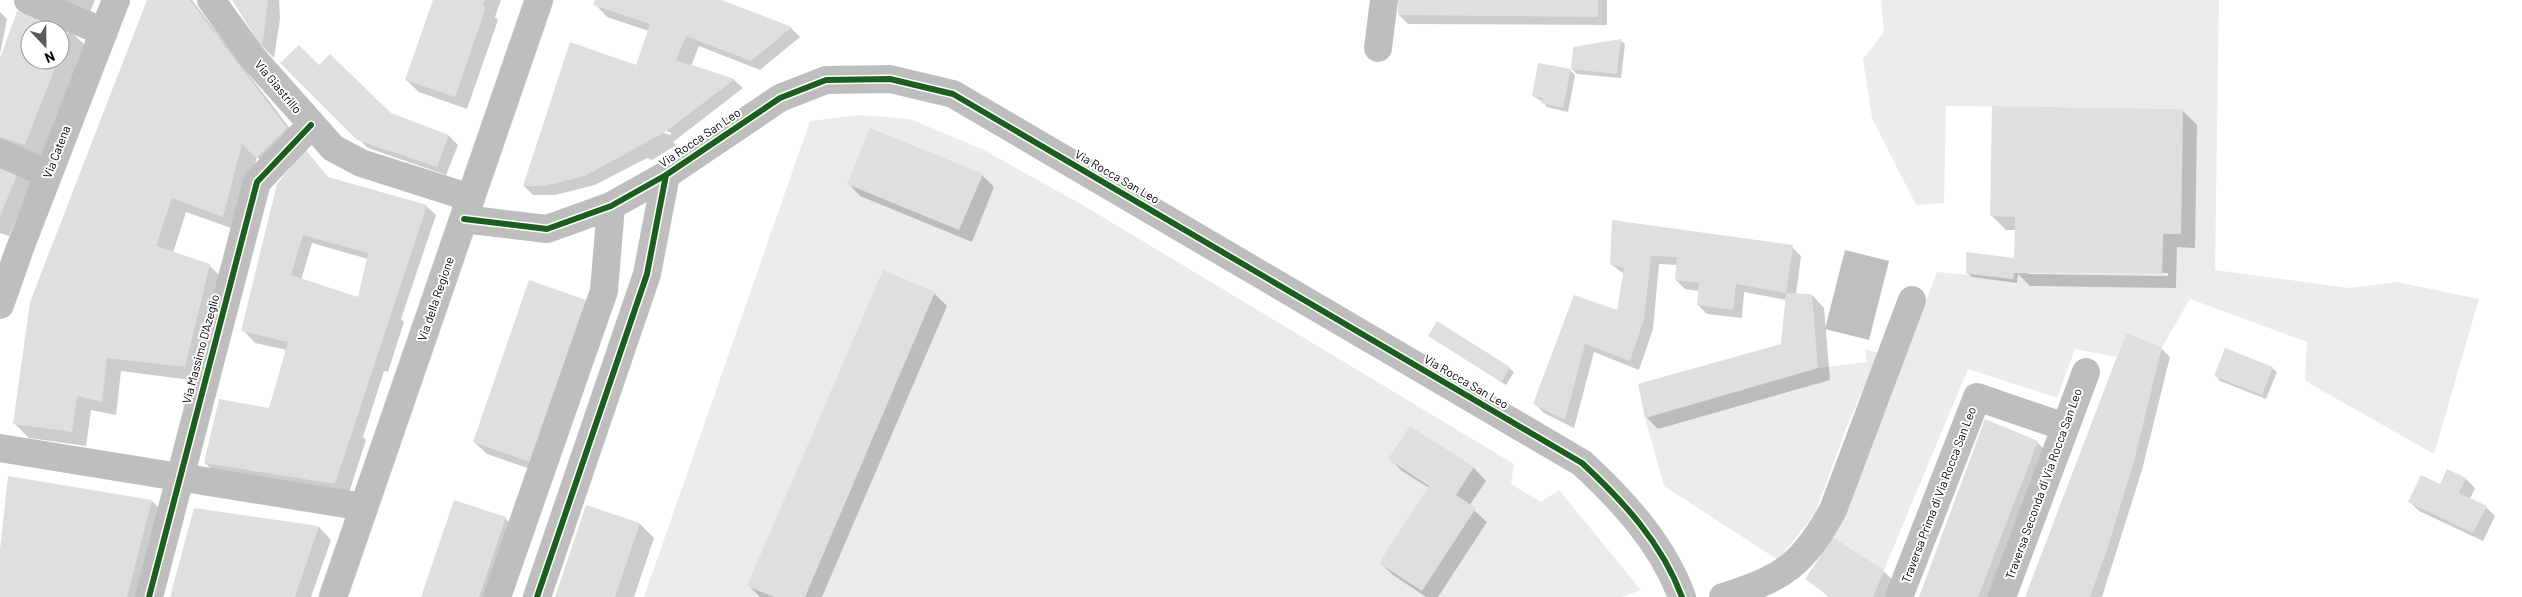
<svg xmlns="http://www.w3.org/2000/svg" width="2522" height="597" font-family="Barlow,sans-serif">
	<style>
		.green { fill: #ececec }
		.water { fill: #bfbfbf }
		.shadow { fill: #0003; fill-rule: evenodd }
		.building { fill: #dfdfdf; fill-rule: evenodd }
		.lines { fill: none; stroke-linecap: round; stroke-linejoin: round }
		.major-casing { stroke: #dbdbdb; stroke-width: 29 }
		.minor { stroke: #bebebe; stroke-width: 28 }
		.major { stroke: #bebebe; stroke-width: 28 }
		.cycleway-casing { stroke: #fff; stroke-width: 9 }
		.cycleway { stroke: #1b5e20; stroke-width: 6 }
		.labels { text-anchor: middle; stroke-width: 4; stroke-linejoin: round; paint-order: stroke }
		.street-label { font-size: 12px; fill: #000; stroke: #fff }
	</style>
	<rect width="100%" height="100%" fill="#fff"/>
	<path class="green" d="M1881,0H2219L2215,270L2349,288L2397,282L2479,299L2434,454L2305,381L2307,342L2190,299L2162,347L2126,333L2116,357L2075,349L2057,398L1968,369L1884,570L1833,537L1869,451L1937,272L2013,279L2014,273L2162,274L2163,234H2181L2183,109L1946,106L1944,203L1916,205L1872,118L1863,59L1884,32Z
		M859,115L910,119L982,149L1081,204L1514,464L1511,484L1541,502L1559,490L1641,590L1622,597H644L810,121Z
		M1865,349L1879,353L1847,426L1815,513L1778,560L1664,486L1645,418L1818,368L1867,362Z"/>
	<path class="water" d="M1845,250L1889,261L1869,340L1825,329Z"/>
	<path class="shadow" d="M39,0H95L88,17Z
		M148,0H192L301,143L271,171L257,157L237,230L186,212L173,253L209,265L224,280L199,381L121,371L116,415L91,410L86,446L29,438L15,424Z
		M234,0H279L280,19L274,58L263,47Z
		M434,0H501L495,17L498,20L467,109L419,92L406,80Z
		M596,0H718L791,28L800,37L760,70L699,46L691,66L734,80L743,88L673,142L676,145L652,160L647,158L595,185L555,195H533L524,186L637,66L649,31L607,17L595,4ZM664,130L671,133V135L664,133Z
		M1399,0H1607V25L1408,24L1399,15Z
		M0,12L7,19L0,54Z
		M18,13L69,30L84,44L40,159L0,145V59ZM30,30H60V60H30Z
		M1620,40L1625,44L1621,78L1577,74L1572,69Z
		M319,67L390,114L449,136L458,145L446,175L368,148L311,93Z
		M1570,70L1575,75L1568,112L1547,107L1543,102L1533,96Z
		M2182,110L2197,125L2195,248L2177,247L2176,288L2030,286L2018,274L2017,283L1972,277L1967,273L2016,262V230H2006L1992,216ZM2028,271L2168,273V276L2028,274Z
		M305,151L330,179L426,206L436,215L401,319L404,322L388,372L384,371L363,437L366,440L348,496L218,475L205,463L275,412L287,350L255,343L243,330ZM312,243L368,259L359,299L301,280Z
		M0,163L32,182L9,236L0,233Z
		M982,175L994,187L972,242L860,196L848,183Z
		M1613,221L1792,247L1801,256L1796,294L1812,295L1824,308L1830,380L1658,429L1646,417L1782,345L1787,300L1744,292L1742,318L1707,314L1698,305L1700,291L1685,289L1676,280L1678,265L1659,264L1653,329L1639,370L1594,352L1574,428L1544,413L1535,404L1575,296L1618,312L1624,274L1611,264Z
		M530,282L586,301L598,314L542,473L487,454L474,442Z
		M934,293L947,306L822,597H760L749,586Z
		M1430,336L1509,368L1514,372L1506,385Z
		M2161,348L2170,357L2142,470L2102,597H2027Z
		M2272,368L2277,372L2266,399L2220,381L2216,376Z
		M1410,428L1474,468L1486,481L1469,506L1487,522L1438,597H1426L1393,575L1380,563L1429,488L1402,471L1390,459Z
		M2037,442L2046,451L1995,597H1920Z
		M2448,470L2466,479L2475,488L2470,499L2486,507L2495,516L2483,541L2419,511L2410,502L2441,485Z
		M152,501L166,515L145,597H0V561Z
		M587,506L640,524L654,538L634,597H556Z
		M194,510L319,527L331,540L311,597H171Z
		M505,518L518,531L495,597H422Z
		M1883,571L1893,580L1886,597H1829L1807,579Z"/>
	<path class="building" d="M147,0H190L287,128L256,158L242,144L223,217L172,198L156,246L210,264L185,367L107,358L102,402L77,396L72,432L13,424L30,302Z
		M232,0H268L262,48L234,3Z
		M433,0H485L483,6L486,7L455,97L405,80Z
		M595,0H721L792,27L751,61L686,36L676,60L735,79L665,132L585,176L545,186H523L570,42L636,65L650,24L593,5Z
		M1398,0H1598V17L1398,15Z
		M17,11L70,29L60,55V30H30V60H58L25,145L0,137V58Z
		M1621,39L1617,74L1571,69L1573,47Z
		M299,45L319,65L330,54L391,113L449,135L437,167L357,140L280,63Z
		M1538,63L1571,69L1563,108L1541,103L1543,98L1532,96Z
		M1992,106L2183,109L2181,234H2163L2162,274L2014,273L2013,279L1966,273V252L2014,258L2015,217L1990,216Z
		M870,128L983,174L959,230L847,184Z
		M305,149L328,177L427,205L335,484L204,463L219,399L269,408L288,342L241,331L277,184ZM303,235L368,253L358,297L291,275Z
		M0,162L20,168L0,216Z
		M1612,220L1793,245L1786,293L1812,294L1818,368L1645,418L1638,384L1781,344L1786,293L1736,284L1733,310L1697,305L1699,283L1675,280L1677,257L1651,256L1644,319L1630,361L1585,344L1565,420L1533,404L1574,295L1617,310L1624,268L1610,264Z
		M883,270L935,292L805,597H774L747,586Z
		M529,280L586,300L530,462L473,442Z
		M1437,321L1510,367L1501,382L1428,336Z
		M2126,333L2162,347L2134,461L2107,550L2090,597H2025Z
		M2225,348L2273,367L2262,395L2214,376Z
		M1985,419L2038,441L1978,597H1919Z
		M1410,426L1474,467L1456,495L1476,508L1422,591L1379,563L1429,486L1388,459Z
		M2447,469L2466,478L2459,493L2487,506L2473,533L2408,502L2421,475L2440,484Z
		M8,476L152,500L127,597H0V550Z
		M454,500L506,517L479,597H421Z
		M586,505L640,523L615,597H555Z
		M194,508L319,526L295,597H170Z
		M1833,537L1884,570L1873,597H1830L1805,579Z"/>
	<g class="lines">
		<g class="major-casing">
			<path id="major" d="M333,597L539,0"/>
		</g>
		<path class="minor" d="M28,0L104,32
			M211,0L253,58L333,148L361,163L471,198
			M1378,48L1384,0
			M0,153L48,174
			M464,219L547,229L611,206L666,175L780,98L826,80L890,79L953,94L1582,463C1623,501 1662,543 1682,597
			M0,305L20,248L116,0
			M0,448L364,507
			M149,597L257,182L311,125
			M497,597L604,291L611,206
			M537,597L647,274L666,175
			M1723,597C1783,578 1802,566 1833,510L1912,300
			M1899,597L1977,397L2065,427
			M2002,597L2086,372"/>
		<use href="#major" class="major"/>
		<g class="cycleway-casing">
			<path id="cycleway" d="M464,219L547,229L611,206L666,175L780,98L826,80L890,79L953,94L1582,463C1623,501 1662,543 1682,597
				M149,597L257,182L311,125
				M537,597L647,274L666,175"/>
		</g>
		<use href="#cycleway" class="cycleway"/>
	</g>
	<g class="labels">
		<g class="street-label">
			<text transform="translate(278 87) rotate(50)" y="4">Via Giastrillo</text>
			<text transform="translate(700 138) rotate(-34)" y="4">Via Rocca San Leo</text>
			<text transform="translate(57 152) rotate(-69)" y="4">Via Catena</text>
			<text transform="translate(1117 177) rotate(30)" y="4">Via Rocca San Leo</text>
			<text transform="translate(436 299) rotate(-71)" y="4">Via della Regione</text>
			<text transform="translate(201 349) rotate(-75)" y="4">Via Massimo D'Azeglio</text>
			<text transform="translate(1466 382) rotate(30)" y="4">Via Rocca San Leo</text>
			<text transform="translate(2044 484) rotate(-70)" y="4">Traversa Seconda di Via Rocca San Leo</text>
			<text transform="translate(1939 495) rotate(-69)" y="4">Traversa Prima di Via Rocca San Leo</text>
		</g>
	</g>
	<g transform="translate(45 45) rotate(158)"><circle r="24" fill="#ffffff" stroke="#999999"/>
	<path d="M0-4L9 19L0 12L-9 19Z" fill="#595959"/>
	<text y="-8" font-size="14" font-weight="bold" text-anchor="middle" fill="#000000">N</text>
	</g>
</svg>
